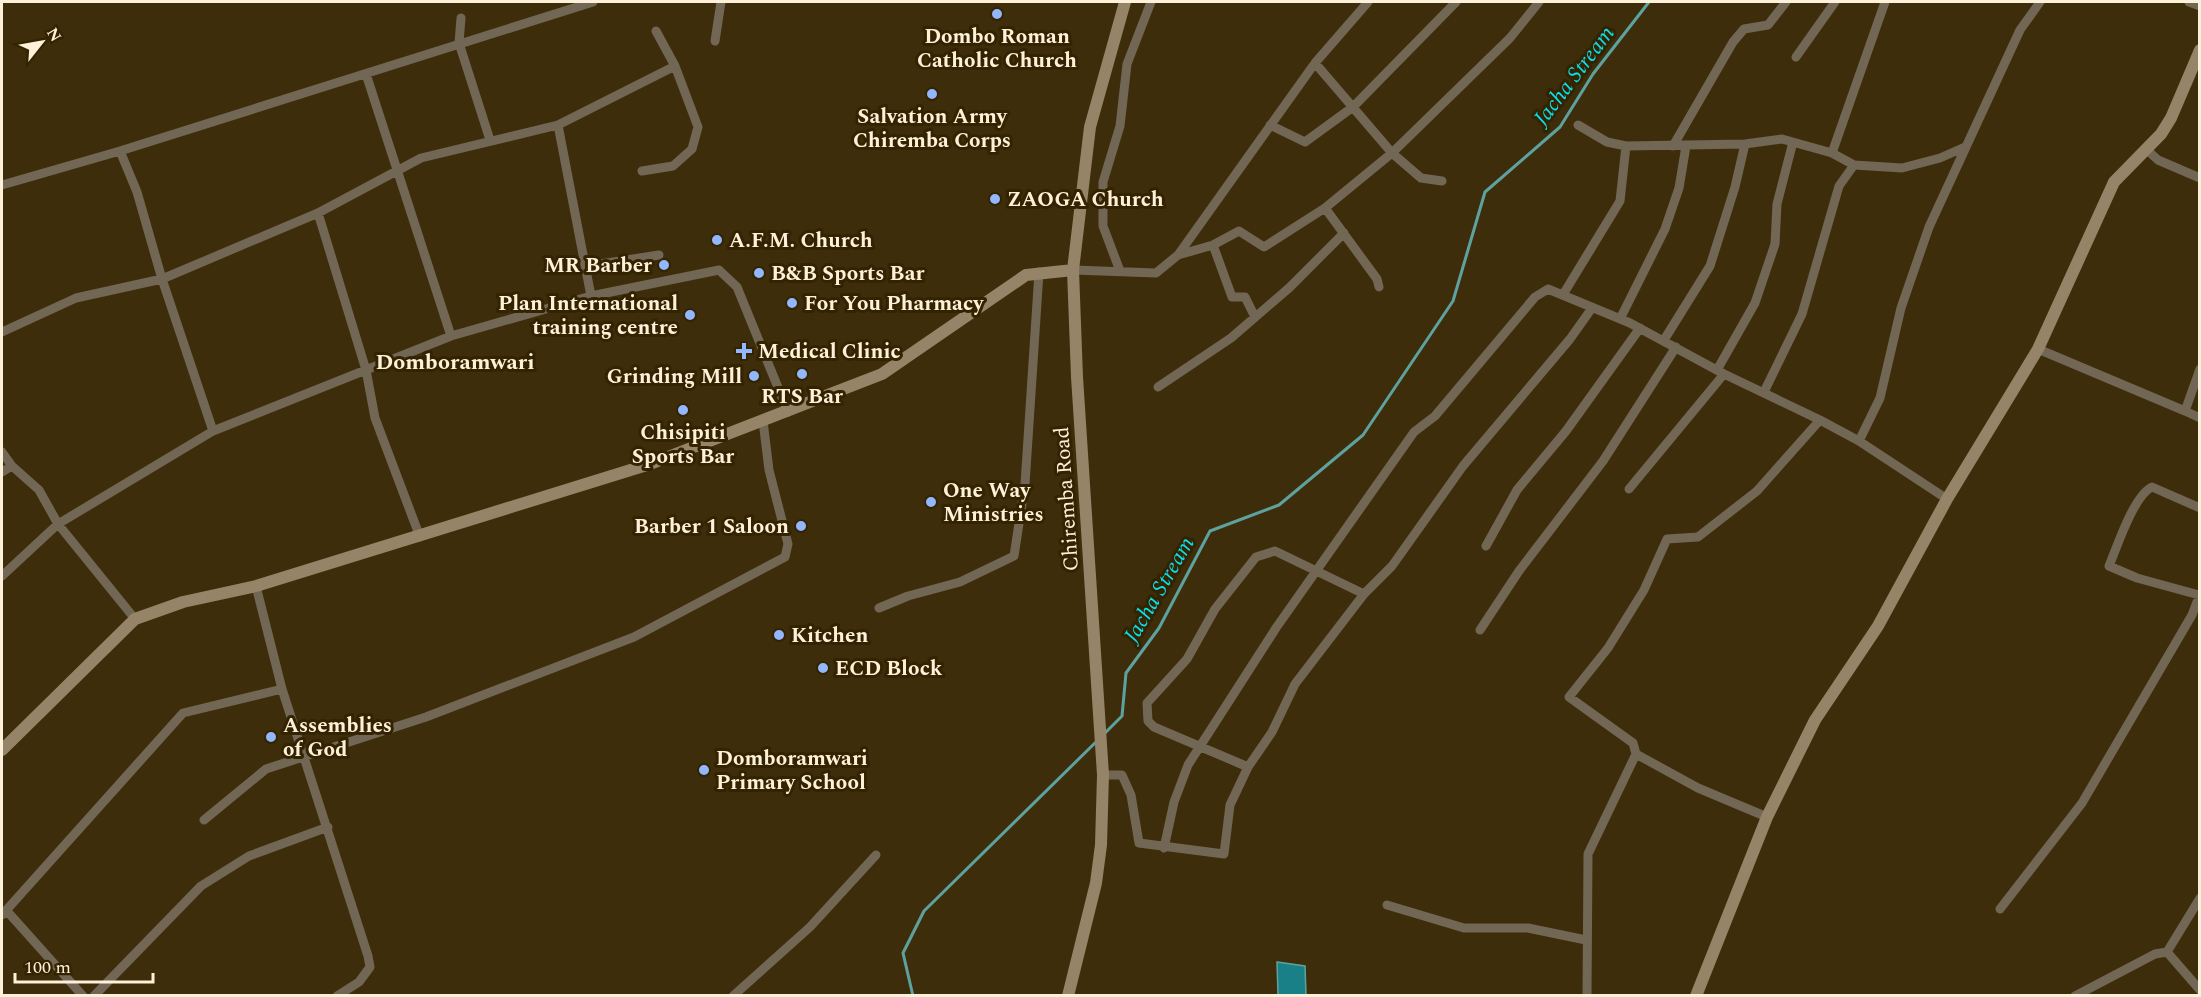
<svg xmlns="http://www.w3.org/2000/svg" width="2201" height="997" font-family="Spectral,serif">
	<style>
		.water { fill: #1a8087; stroke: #5ea2a0; stroke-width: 1.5 }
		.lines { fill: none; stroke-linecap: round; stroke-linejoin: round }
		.stream { stroke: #5ea2a0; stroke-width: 3 }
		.street { stroke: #716754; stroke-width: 9 }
		.secondary { stroke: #958467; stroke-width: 12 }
		.poi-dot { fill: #92b7fd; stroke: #342300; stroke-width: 2 }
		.labels { text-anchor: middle; stroke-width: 6; stroke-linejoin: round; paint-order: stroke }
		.poi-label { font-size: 21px; font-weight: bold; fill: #fef1d9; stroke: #342300; text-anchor: start }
		.street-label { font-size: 21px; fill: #fef1d9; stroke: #342300 }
		.water-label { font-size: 22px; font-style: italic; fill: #08e1ed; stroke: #342300 }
		.neighbourhood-label { font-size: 22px; font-weight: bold; fill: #fef1d9; stroke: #342300 }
	</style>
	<rect width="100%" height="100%" fill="#3e2d0a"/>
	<path class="water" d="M1277,962L1305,966L1306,995H1278Z"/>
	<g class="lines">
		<path class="stream" d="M1104,734L1122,716L1126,673L1159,628L1210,531L1279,505L1363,435L1453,301L1485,192L1560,127L1593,74L1649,2
			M913,996L903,953L924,911L1097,741"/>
		<path class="street" d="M2189,2L2200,6
			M461,18L459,43L490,140
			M656,31L675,66
			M715,41L721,2
			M1796,57L1835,2
			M1315,63L1392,153L1421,178L1442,181
			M366,74L451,336
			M558,125L591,296
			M1270,125L1305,142L1353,107L1456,2
			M1578,125L1607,142L1626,146L1745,144L1782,139L1832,153L1854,165L1902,168L1940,158L1965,147
			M1673,146L1733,42L1744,29L1768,25L1786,2
			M2147,150L2158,160L2200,178
			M120,151L137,192L162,279L213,431
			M1832,153L1885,2
			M2,185L120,151L593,2
			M1325,208L1377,279L1379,287
			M318,213L366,370L375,418L420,537
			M1213,245L1232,297H1245L1255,317
			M1178,255L1213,245L1239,231L1264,247L1325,208L1392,153L1510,38L1539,2
			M587,266L659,255
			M1073,270L1156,273L1178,255L1315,63L1368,2
			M1120,271L1103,226V182L1120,126L1127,64L1151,2
			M1564,293L1620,201L1626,146
			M1620,319L1665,229L1679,188L1686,146
			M2,332L76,298L162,279L318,213L421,158L558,125L675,66L698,127L692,149L673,166L642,171
			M1664,340L1710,266L1735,187L1745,144
			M2038,349L2185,411
			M2200,369L2185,411L2200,418
			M1717,370L1755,303L1775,244L1777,204L1793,142
			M1158,387L1231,338L1289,288L1344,233
			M1764,392L1802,314L1839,186L1854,165
			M1859,441L1880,398L1901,308L1929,227L2020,30L2040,2
			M2,452L12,466L39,490L58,524L135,619
			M2,472L12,466
			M1629,489L1724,374
			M1486,546L1517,490L1566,431L1640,328
			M2,576L58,524L213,431L451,336L591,296L719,270L737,287L788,412
			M256,586L282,689L368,956L370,967L359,982L337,996
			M2199,595L2137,578L2109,566C2117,547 2134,495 2152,487L2200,508
			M879,608L908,596L960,582L1014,556L1025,484L1039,272
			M1480,630L1519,571L1603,461L1676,347
			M1248,767L1154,727L1148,721L1147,703L1187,659L1215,609L1256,557L1275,551L1364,594
			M1103,775H1122L1131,795L1139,843L1224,854L1230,805L1248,767L1272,732L1295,684L1364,594L1392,566L1463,466L1570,339L1592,308
			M1767,817L1698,788L1636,754L1633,743L1569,697L1608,648L1644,590L1667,539L1698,537L1757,491L1820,420
			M204,820L266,769L426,717L634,637L785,557L788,544L769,470L763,421
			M1164,848L1174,802L1188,765L1276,628L1414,432L1435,416L1535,297L1548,289L1630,323L1724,374L1820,420L1859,441L1947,499
			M1387,905L1464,928H1528L1586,940
			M2000,909L2082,803L2192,615L2200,594
			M6,910L83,996
			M2,915L183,713L282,689
			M2167,952L2200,990
			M94,996L201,886L249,856L328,827
			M733,996L810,927L876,855
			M1587,996L1588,854L1636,754
			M2075,996L2155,954L2167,952L2200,898"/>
		<path class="secondary" d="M2,750L135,619L183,602L256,586L650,464L882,374L1026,275L1073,270
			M1068,996L1096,883L1101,845L1103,775L1077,377L1073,270L1090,127L1125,2
			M1696,996L1767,817L1815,720L1878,626L1947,499L2038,349L2114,182L2161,134L2171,118L2200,50"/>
	</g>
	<g class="poi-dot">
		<circle cx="997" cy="14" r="6"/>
		<circle cx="932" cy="94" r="6"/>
		<circle cx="995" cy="199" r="6"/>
		<circle cx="717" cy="240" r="6"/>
		<circle cx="664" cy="265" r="6"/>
		<circle cx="759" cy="273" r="6"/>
		<circle cx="792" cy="303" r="6"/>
		<circle cx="690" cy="315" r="6"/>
		<path d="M741 342h6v6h6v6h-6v6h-6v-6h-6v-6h6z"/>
		<circle cx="802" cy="374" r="6"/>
		<circle cx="754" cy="376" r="6"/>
		<circle cx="683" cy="410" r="6"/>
		<circle cx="931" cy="502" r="6"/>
		<circle cx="801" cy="526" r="6"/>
		<circle cx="779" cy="635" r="6"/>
		<circle cx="823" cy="668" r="6"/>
		<circle cx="271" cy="737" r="6"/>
		<circle cx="704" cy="770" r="6"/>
	</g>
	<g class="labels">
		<g class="poi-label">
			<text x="997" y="43" text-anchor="middle">Dombo Roman<tspan x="997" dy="24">Catholic Church</tspan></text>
			<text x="932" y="123" text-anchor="middle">Salvation Army<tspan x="932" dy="24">Chiremba Corps</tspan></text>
			<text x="1007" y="206">ZAOGA Church</text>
			<text x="729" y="247">A.F.M. Church</text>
			<text x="652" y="272" text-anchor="end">MR Barber</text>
			<text x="771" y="280">B&amp;B Sports Bar</text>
			<text x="678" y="310" text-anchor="end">Plan International<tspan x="678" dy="24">training centre</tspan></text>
			<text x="804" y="310">For You Pharmacy</text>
			<text x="758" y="358">Medical Clinic</text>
			<text x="742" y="383" text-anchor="end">Grinding Mill</text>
			<text x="802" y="403" text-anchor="middle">RTS Bar</text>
			<text x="683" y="439" text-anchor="middle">Chisipiti<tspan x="683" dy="24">Sports Bar</tspan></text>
			<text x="943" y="497">One Way<tspan x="943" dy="24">Ministries</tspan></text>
			<text x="789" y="533" text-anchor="end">Barber 1 Saloon</text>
			<text x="791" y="642">Kitchen</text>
			<text x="835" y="675">ECD Block</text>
			<text x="283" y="732">Assemblies<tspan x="283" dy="24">of God</tspan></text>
			<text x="716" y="765">Domboramwari<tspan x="716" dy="24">Primary School</tspan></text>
		</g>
		<g class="street-label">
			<text transform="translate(1066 499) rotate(-94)" y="7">Chiremba Road</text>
		</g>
		<g class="water-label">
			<text transform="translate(1573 75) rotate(-53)" y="8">Jacha Stream</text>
			<text transform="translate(1158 589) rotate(-60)" y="8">Jacha Stream</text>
		</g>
		<g class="neighbourhood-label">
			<text x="455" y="369">Domboramwari</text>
		</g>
	</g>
	<rect width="2201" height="997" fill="none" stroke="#fef1d9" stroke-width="6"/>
	<g transform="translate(42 42) rotate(59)" stroke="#342300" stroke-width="4.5" paint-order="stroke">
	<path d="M0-4.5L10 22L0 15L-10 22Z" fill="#fef1d9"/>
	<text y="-9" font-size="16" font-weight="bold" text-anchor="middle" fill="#fef1d9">N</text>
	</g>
	<path d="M15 973v9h138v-9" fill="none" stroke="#fef1d9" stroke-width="3"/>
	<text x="24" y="973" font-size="18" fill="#fef1d9" stroke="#342300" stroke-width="4.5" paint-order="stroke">100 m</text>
</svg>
